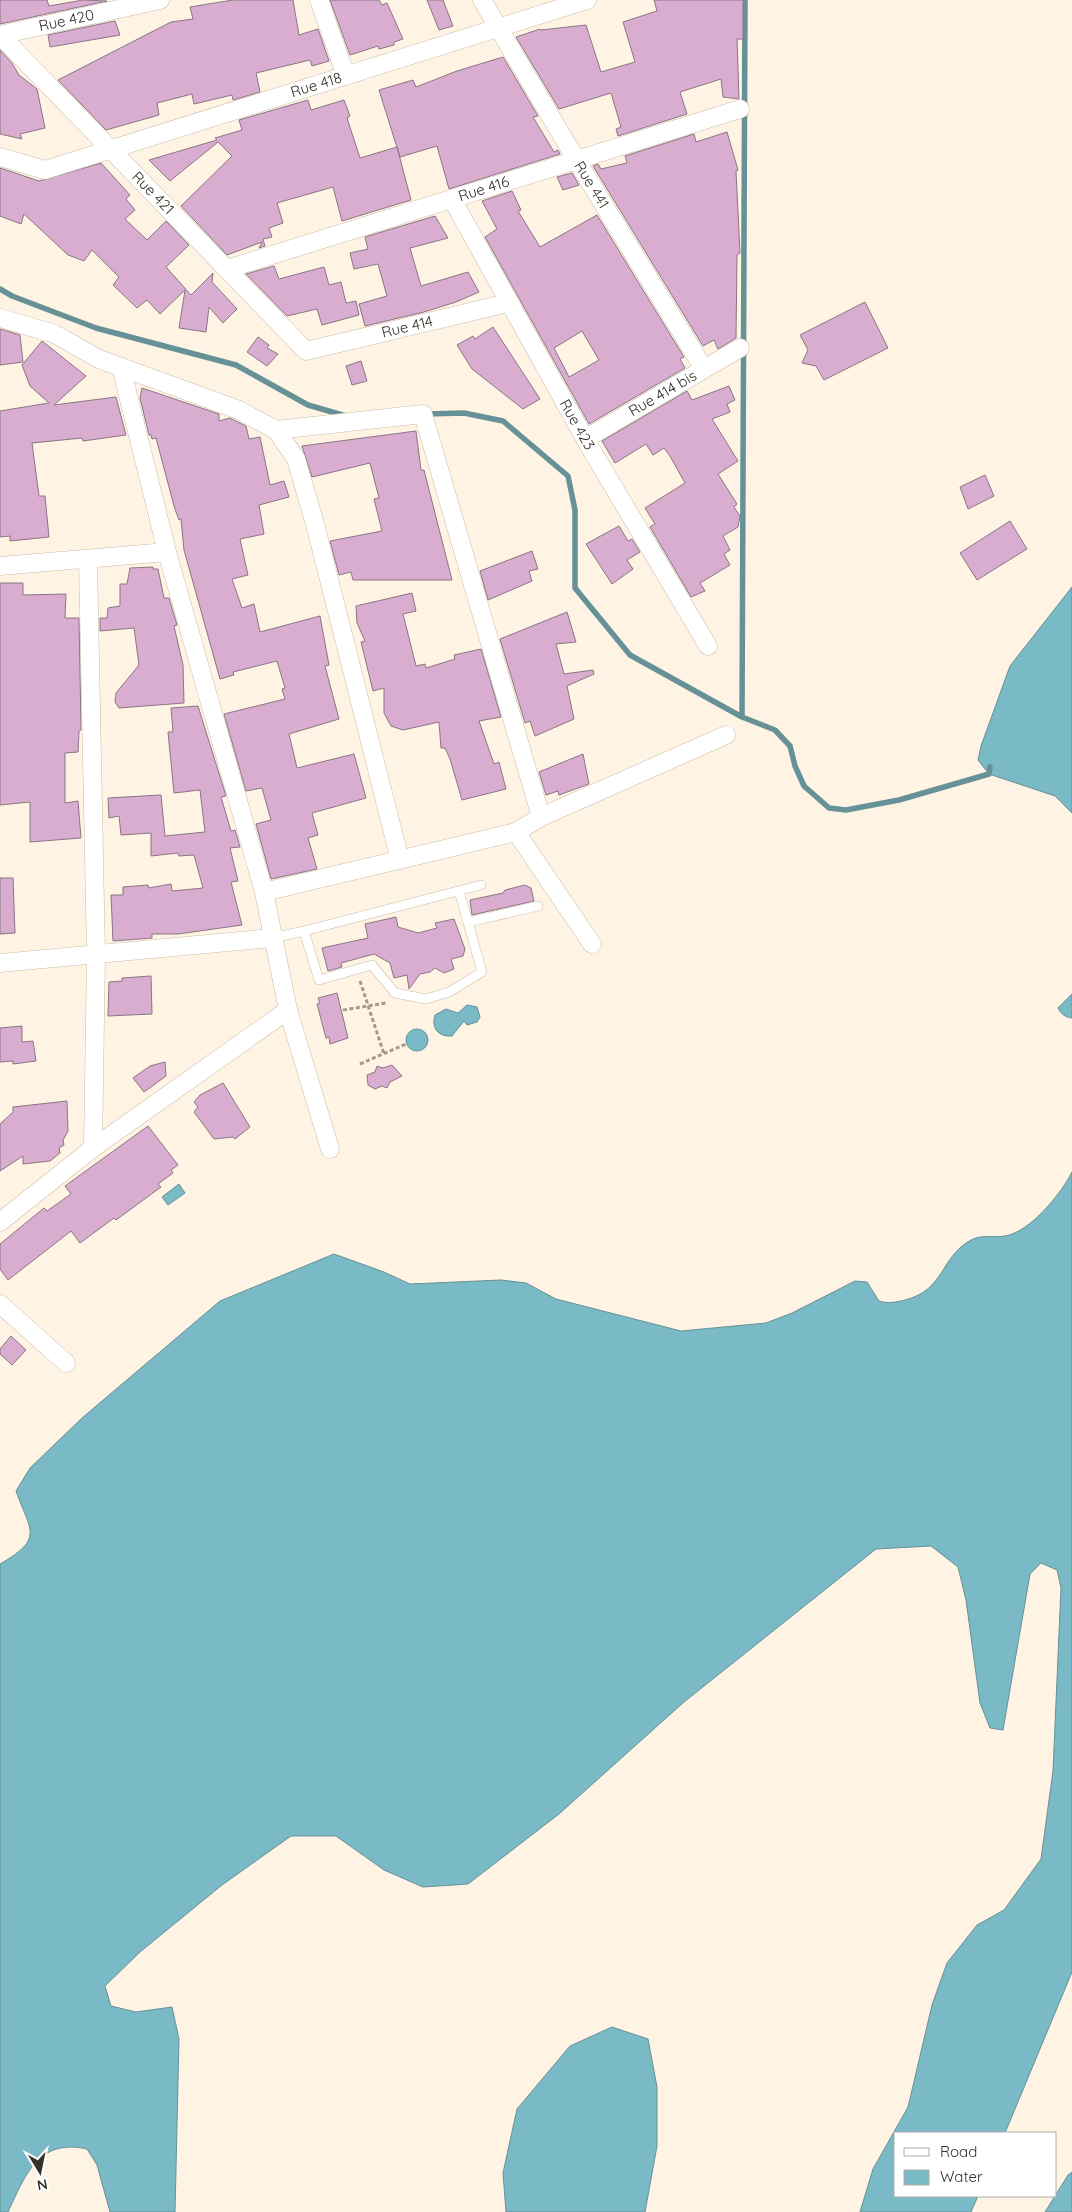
<svg xmlns="http://www.w3.org/2000/svg" width="1072" height="2212" font-family="Quicksand,sans-serif">
	<style>
		.water { fill: #79bac6; stroke: #659197 }
		.lines { fill: none; stroke-linecap: round; stroke-linejoin: round }
		.stream { stroke: #659197; stroke-width: 5.5 }
		.building { fill: #d9adcf; stroke: #897684; fill-rule: evenodd }
		.lane-casing { stroke: #cbbdab; stroke-width: 10 }
		.street-casing { stroke: #cbbdab; stroke-width: 19 }
		.path { stroke: #a39a8d; stroke-width: 3; stroke-dasharray: 4 2.5; stroke-linecap: butt }
		.lane { stroke: #fff; stroke-width: 9 }
		.street { stroke: #fff; stroke-width: 18 }
		.labels { text-anchor: middle; stroke-width: 5; stroke-linejoin: round; paint-order: stroke }
		.street-label { font-size: 15px; fill: #353028; stroke: #fff }
	</style>
	<rect width="100%" height="100%" fill="#fff3e3"/>
	<path class="water" d="M1072,587V813L1055,796L989,774L978,760L981,746L1010,666Z
		M1072,994V1018C1065,1017 1061,1014 1058,1008Z
		M467,1005L477,1007L480,1017L477,1022L467,1025L464,1021L452,1036C438,1037 431,1028 435,1015L446,1009L458,1013Z
		M406 1040a11 11 0 1 1 22 0a11 11 0 1 1-22 0Z
		M1072,1172V1972L1005,2133H896V2196H978L971,2212H860L873,2169L908,2107L932,2005L947,1963L977,1925L1004,1910L1041,1859L1053,1771L1061,1588L1057,1570L1041,1563L1030,1574L1003,1730L990,1728L980,1703L966,1600L958,1567L931,1546L876,1549L684,1702L559,1814L468,1884L423,1887L384,1870L336,1836H291L222,1885L140,1952L105,1986L111,2006L136,2012L172,2007L179,2039L175,2212H110L97,2165L87,2149C38,2138 25,2176 8,2212H0V1564C45,1538 30,1531 16,1491L30,1468L82,1418L220,1301L334,1254L384,1272L410,1284L501,1280L526,1283L556,1299L681,1331L766,1323L792,1313L855,1281L867,1282L879,1301C888,1304 896,1302 905,1300C945,1290 940,1257 971,1240C982,1234 993,1238 1005,1236C1030,1232 1061,1194 1072,1172Z
		M179,1184L185,1193L168,1205L162,1197Z
		M612,2027L648,2039L657,2087V2146L645,2212H506L503,2173L517,2109L570,2046Z
		M1072,2172V2212H1045L1068,2175Z"/>
	<g class="lines">
		<path class="stream" d="M0,289L12,296L96,328L236,365L308,405L346,416
			M425,414L464,413L503,421L568,476L575,510V588L630,655L742,717L775,730L790,746L795,766L804,786L829,808L846,810L899,800L989,774L990,767
			M742,717L745,0"/>
	</g>
	<path class="building" d="M0,0H47L49,6L83,0L107,1L0,24Z
		M233,0H293L299,35L318,29L329,61L312,66L310,60L256,73L260,92L233,100L232,95L194,104L192,94L157,103L159,115L106,130L58,80L171,22L193,19L190,7Z
		M330,0H379L382,5L387,3L403,39L394,42V45L379,49L378,46L350,55Z
		M427,0H443L453,26L439,30Z
		M654,0H743V39H737L739,99L723,97L721,79L680,92L687,114L618,136L616,129L621,127L611,93L559,109L516,37L540,29L541,30L586,25L601,72L635,62L623,22L657,11Z
		M115,21L120,35L50,47L48,35Z
		M0,50L12,63L19,75L37,89L45,128L20,134L22,139L0,134Z
		M503,57L538,116L533,117L554,152L558,150L560,154L449,189L437,146L400,157L379,90L413,80L416,87L457,71Z
		M308,100L311,110L344,100L350,116L347,118L360,158L397,147L411,200L342,221L333,187L277,203L283,223L269,228L272,237L263,239L265,246L259,248L262,242L227,255L181,206L232,156L218,142L170,181L149,160L217,140L215,138L242,130L239,120Z
		M727,132L738,170L736,171L740,253L737,255L736,338L718,349L714,340L703,346L593,166L598,164L601,169L627,163L625,156L694,134L696,142Z
		M101,163L130,195L126,199L135,210L125,219L147,240L166,221L189,245L166,267L191,295L213,273L212,282L237,309L223,323L209,307L206,332L179,328L185,290L160,314L147,300L137,308L113,285L119,277L92,250L84,261L68,255L24,214L21,224L0,216V168L39,181Z
		M572,173L579,185L563,190L557,177Z
		M512,191L521,210L518,211L540,247L597,215L684,357L680,359L685,368L589,424L485,237L497,229L482,201ZM582,331L599,360L569,377L554,348Z
		M435,216L448,238L410,248L421,286L468,272L479,292L456,302L424,312L365,326L359,304L387,296L378,264L354,269L350,253L368,249L365,237Z
		M274,266L279,279L324,267L329,285L341,282L346,303L356,301L359,315L322,325L317,309L287,316L246,274Z
		M865,302L888,348L824,380L816,366L802,363L808,350L800,335Z
		M493,327L540,399L523,409L472,369L457,345L473,336L475,339Z
		M0,329L20,335L23,362L0,365Z
		M258,337L269,345L267,348L278,354L267,366L247,352Z
		M42,341L86,376L54,405L116,397L126,435L83,441L82,438L32,443L39,496H45L49,537L10,541V536L0,537V411L49,403L30,386L22,365Z
		M361,361L367,381L352,385L346,366Z
		M729,386L735,400L727,404L730,412L712,419L738,461L718,474L737,504L734,507L740,516L738,527L723,536L730,550L724,554L730,565L700,583L705,591L691,597L650,527L655,524L645,508L685,483L670,456L664,448L653,455L646,444L615,463L602,441L687,391L692,400Z
		M142,388L219,414V421L230,418L246,426L249,439L260,437L270,485L284,481L289,497L259,505L264,534L240,539L248,575L232,579L242,608L254,604L260,632L320,616L329,665L325,666L339,719L289,734L297,768L354,754L366,798L312,813L318,835L308,838L317,869L271,879L256,824L271,820L262,788L246,791L224,714L285,699L282,689L285,688L277,661L233,672L234,675L220,679L184,550L181,519L179,520L174,506L156,438L152,439L151,435H149L140,398Z
		M416,431L421,470H424L452,580H353L351,572L339,575L330,541L382,531L374,499L379,498L370,463L312,477L302,446Z
		M985,475L994,496L968,509L960,487Z
		M1010,521L1027,549L977,580L960,553Z
		M619,526L628,541L632,539L640,552L627,560L633,569L612,584L586,544Z
		M532,551L538,569L529,571L532,581L488,600L480,571Z
		M153,567V569H158L164,598H169L177,625L174,626L183,665L184,703L119,708L115,702L116,693L139,665L134,628L100,631V618H107L108,608L120,606V584H127L130,568Z
		M0,583H23V595L66,594L65,618H79L81,730L79,731L78,752L65,753V803L78,801L81,838L30,842V802L0,805Z
		M412,593L416,611L403,614L416,666L425,664L426,668L455,659L454,655L481,649L501,717L479,721L494,764L499,762L506,789L462,800L450,759L445,748H441L439,722L403,730L391,726L384,713V688L373,691L361,642L365,641L357,623L356,606Z
		M567,612L576,642L556,644L564,674L593,670L594,674L567,686L574,719L535,736L530,721L525,723L500,639Z
		M198,706L226,796L221,797L231,831L235,830L240,847L230,848L238,881L231,882L242,925L178,934H152V938L113,941L111,895H123V887L148,885L149,888L171,884L172,891L203,888L194,855L179,856L178,853L151,856V833L121,835L119,816L109,818L108,798L161,795L165,836L205,832L200,790L174,793L168,732H173L171,708Z
		M583,754L589,784L559,795L558,791L546,795L539,772Z
		M0,878H13L15,933L0,934Z
		M525,885L531,888L534,901L472,915L470,900L503,893L505,890Z
		M396,917L398,927L418,933L437,928L435,923L454,919L465,949L463,956L451,959L454,969L444,973L435,968L430,972L420,974L409,989L407,975L394,978L390,963L374,954L341,963L342,967L328,971L322,948L368,938L365,924Z
		M151,976L152,1014L108,1016L109,982L122,981V978Z
		M337,993L348,1038L330,1044L329,1037L326,1038L317,1004L320,1003L318,998Z
		M22,1026V1042L33,1041L36,1061L13,1064V1061L0,1062V1028Z
		M165,1062L166,1076L144,1092L133,1078L150,1066Z
		M392,1065L402,1076L390,1082L387,1088L382,1086L375,1089L368,1085L367,1075L375,1072L377,1066L383,1068Z
		M223,1083L250,1127L235,1139L233,1137L214,1139L194,1112L198,1107L194,1102L200,1095Z
		M67,1101L68,1131L63,1140L64,1145L59,1148L60,1153L50,1161L23,1164V1156L0,1171V1124L13,1112V1107Z
		M148,1126L178,1165L171,1170L173,1173L158,1184L161,1187L116,1220L114,1218L80,1243L71,1231L8,1280L0,1269V1244L44,1208L47,1211L71,1194L65,1186Z
		M11,1336L26,1350L12,1365L0,1354V1349Z"/>
	<g class="lines">
		<g class="lane-casing">
			<path id="lane" d="M459,891L482,972L449,992L426,999L395,993L372,965L319,980L304,931L481,885
				M469,922L538,906
				M272,938L304,931"/>
		</g>
		<g class="street-casing">
			<g id="street">
				<path d="M319,0L346,76"/>
				<path id="s1" d="M482,0L577,161L704,369"/>
				<path id="s2" d="M0,35L306,351L508,303"/>
				<path id="s3" d="M0,35L160,0"/>
				<path id="s4" d="M0,157L45,170L587,0"/>
				<path id="s5" d="M452,199L585,439L708,646"/>
				<path id="s6" d="M227,269L740,109"/>
				<path d="M0,318L55,334L99,359L239,410L276,430L296,459L315,524L400,860"/>
				<path d="M121,367L167,552L264,892L288,1010L330,1149"/>
				<path d="M276,430L423,414L541,817"/>
				<path id="s7" d="M585,439L740,348"/>
				<path d="M88,560L96,955L93,1148"/>
				<path d="M0,566L167,552"/>
				<path d="M516,832L592,944"/>
				<path d="M264,892L516,832L541,817L726,735"/>
				<path d="M0,963L272,938"/>
				<path d="M0,1222L93,1148L288,1010"/>
				<path d="M0,1304L66,1363"/>
			</g>
		</g>
		<path class="path" d="M360,981L384,1054
			M343,1010L386,1003
			M360,1064L406,1044"/>
		<use href="#lane" class="lane"/>
		<use href="#street" class="street"/>
	</g>
	<g class="labels">
		<g class="street-label">
			<text dy="5" stroke="none"><textPath href="#s3" startOffset="68">Rue 420</textPath></text>
			<text dy="5" stroke="none"><textPath href="#s4" startOffset="331">Rue 418</textPath></text>
			<text dy="5" stroke="none"><textPath href="#s1" startOffset="215">Rue 441</textPath></text>
			<text dy="5" stroke="none"><textPath href="#s6" startOffset="269">Rue 416</textPath></text>
			<text dy="5" stroke="none"><textPath href="#s2" startOffset="220">Rue 421</textPath></text>
			<text dy="5" stroke="none"><textPath href="#s2" startOffset="544">Rue 414</textPath></text>
			<text dy="5" stroke="none"><textPath href="#s7" startOffset="90">Rue 414 bis</textPath></text>
			<text dy="5" stroke="none"><textPath href="#s5" startOffset="258">Rue 423</textPath></text>
		</g>
	</g>
	<rect x="894" y="2132" width="162" height="65" fill="#ffffff" stroke="#aeaca9"/>
	<rect x="904" y="2148" width="25" height="8" fill="#ffffff" stroke="#aeaca9"/>
	<text x="940" y="2157" font-size="15" fill="#353028">Road</text>
	<rect x="904" y="2170" width="25" height="15" fill="#79bac6" stroke="#aeaca9"/>
	<text x="940" y="2182" font-size="15" fill="#353028">Water</text>
	<g transform="translate(40 2172) rotate(170)" stroke="#ffffff" stroke-width="4" paint-order="stroke">
	<path d="M0-4L9 19L0 12L-9 19Z" fill="#353028"/>
	<text y="-8" font-size="14" font-weight="bold" text-anchor="middle" fill="#353028">N</text>
	</g>
</svg>
